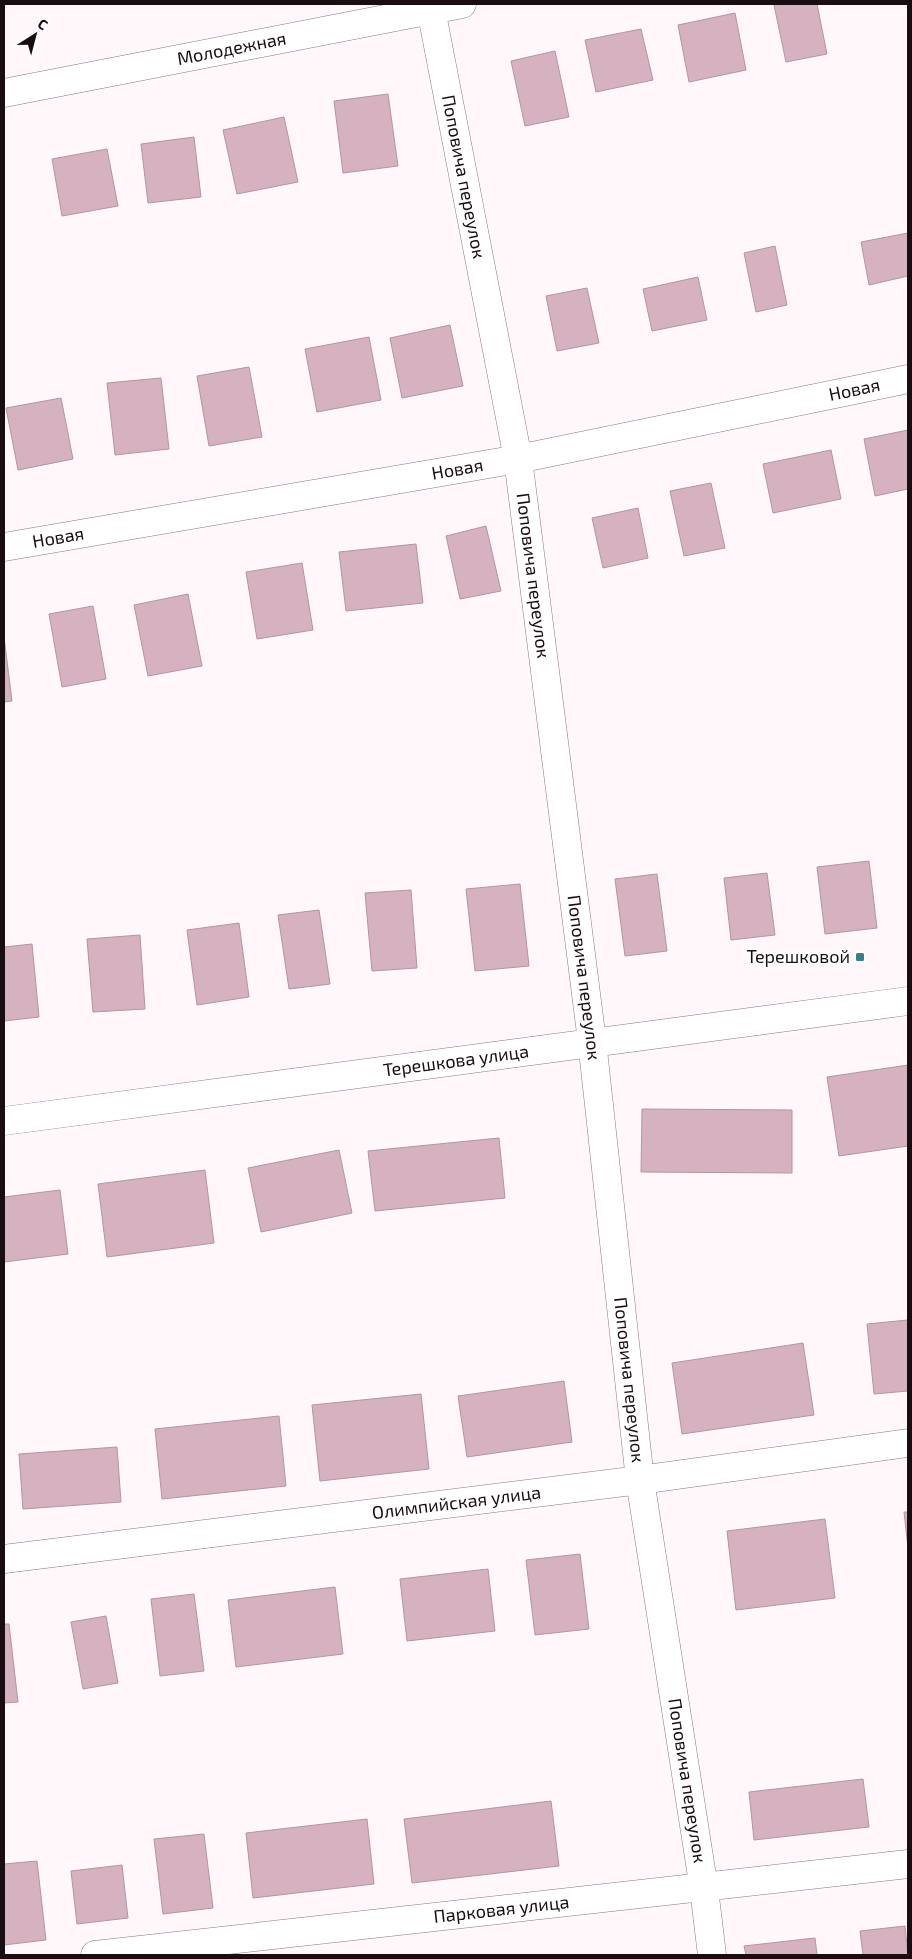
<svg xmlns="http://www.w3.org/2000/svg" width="912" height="1959" font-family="'Exo 2',sans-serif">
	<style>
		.building { fill: #d6b2c1; stroke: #b693a2 }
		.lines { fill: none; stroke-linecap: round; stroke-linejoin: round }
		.street-casing { stroke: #93727f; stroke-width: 29 }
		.street { stroke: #fff; stroke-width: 28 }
		.poi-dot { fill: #388085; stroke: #fff; stroke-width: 2 }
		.labels { text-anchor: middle; stroke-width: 4; stroke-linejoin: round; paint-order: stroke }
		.street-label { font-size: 18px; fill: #190d12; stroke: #fff }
		.poi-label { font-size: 18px; fill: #190d12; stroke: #fff; text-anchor: end }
	</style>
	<rect width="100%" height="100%" fill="#fff7fa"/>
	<path class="building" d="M781,4H817L827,54L786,62L774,5Z
		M735,13L746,70L689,82L678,25Z
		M641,29L653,80L596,92L585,40Z
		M555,51L569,117L525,126L511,61Z
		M388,94L398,166L343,173L334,101Z
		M284,117L298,182L237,194L223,130Z
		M194,137L201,197L148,203L141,144Z
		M107,149L118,206L62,216L52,159Z
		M908,233V276L869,285L861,242Z
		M775,246L787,305L756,312L744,253Z
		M698,277L707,320L652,331L643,289Z
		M587,288L599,343L557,351L546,296Z
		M450,325L463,386L402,398L390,338Z
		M369,337L381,400L317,412L305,349Z
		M249,367L262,437L209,446L197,376Z
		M161,378L169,449L115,455L107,383Z
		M61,398L73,459L18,470L6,408Z
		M908,430V489L875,496L864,439Z
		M831,450L841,499L773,513L763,464Z
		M711,483L725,548L684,556L670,491Z
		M638,508L648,558L603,568L592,518Z
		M486,526L501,591L460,599L446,536Z
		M416,544L423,603L346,611L339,552Z
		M302,563L313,630L257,639L246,572Z
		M188,594L202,666L148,676L134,605Z
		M93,606L106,679L62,687L49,614Z
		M4,637L12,701L4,702Z
		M869,861L877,928L825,934L817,867Z
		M767,873L775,935L731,940L724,878Z
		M657,874L667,951L625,956L615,879Z
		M520,884L529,966L475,971L466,889Z
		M411,890L417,968L372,971L365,893Z
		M319,910L330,984L289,989L278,915Z
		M239,923L249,997L197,1005L187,930Z
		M140,935L145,1009L93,1012L87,939Z
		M32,944L39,1017L4,1021V947Z
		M908,1065V1146L839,1156L827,1077Z
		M642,1109L792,1110V1173L641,1172Z
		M499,1138L505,1198L375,1211L368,1151Z
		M339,1150L352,1213L261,1232L248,1168Z
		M205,1170L214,1243L107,1257L98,1184Z
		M60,1190L68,1254L4,1262V1197Z
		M908,1320V1391L874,1394L867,1324Z
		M803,1343L814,1415L682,1434L672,1363Z
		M564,1381L572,1442L467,1457L458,1396Z
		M421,1394L429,1469L320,1481L312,1405Z
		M279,1416L286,1486L162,1499L155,1429Z
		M117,1447L121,1502L23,1509L19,1454Z
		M904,1512H908V1548Z
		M825,1519L835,1598L736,1610L727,1531Z
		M580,1554L589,1629L535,1635L526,1560Z
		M488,1569L495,1631L407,1641L400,1579Z
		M335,1587L343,1654L236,1667L228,1600Z
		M194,1594L204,1671L160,1676L151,1599Z
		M106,1616L118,1683L83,1689L71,1622Z
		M4,1624H9L18,1702L4,1703Z
		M863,1779L869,1827L754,1840L749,1792Z
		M551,1801L559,1866L412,1883L404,1819Z
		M367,1819L374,1884L253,1898L246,1833Z
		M204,1834L213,1908L163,1914L154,1839Z
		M37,1861L46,1940L4,1945V1864Z
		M122,1865L128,1918L77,1924L71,1871Z
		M905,1926L908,1955H863L860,1931Z
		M815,1938L817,1955H746L744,1946Z"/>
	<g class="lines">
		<g class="street-casing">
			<g id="street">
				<path id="s1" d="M430,4L518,459L592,1041L640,1480L704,1889L712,1955"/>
				<path id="s2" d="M4,93L462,4"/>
				<path id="s3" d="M4,547L518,459L908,379"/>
				<path id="s4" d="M4,1121L908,1001"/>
				<path id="s5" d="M4,1559L640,1480L908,1443"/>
				<path id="s6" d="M95,1955L908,1864"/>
			</g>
		</g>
		<use href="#street" class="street"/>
	</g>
	<rect class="poi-dot" x="855" y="952" width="10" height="10" rx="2.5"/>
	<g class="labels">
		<g class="street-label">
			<text dy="6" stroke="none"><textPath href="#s2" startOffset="232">Молодежная</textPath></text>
			<text dy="6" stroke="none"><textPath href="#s1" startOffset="176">Поповича переулок</textPath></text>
			<text dy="6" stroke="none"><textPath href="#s3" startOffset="865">Новая</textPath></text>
			<text dy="6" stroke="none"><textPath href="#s3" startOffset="460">Новая</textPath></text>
			<text dy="6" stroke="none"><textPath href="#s3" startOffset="55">Новая</textPath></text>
			<text dy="6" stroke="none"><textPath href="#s1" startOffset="581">Поповича переулок</textPath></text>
			<text dy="6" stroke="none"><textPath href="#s1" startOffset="986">Поповича переулок</textPath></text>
			<text dy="6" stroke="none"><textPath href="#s4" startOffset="456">Терешкова улица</textPath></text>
			<text dy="6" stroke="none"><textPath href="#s1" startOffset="1391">Поповича переулок</textPath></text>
			<text dy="6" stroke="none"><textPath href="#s5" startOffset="456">Олимпийская улица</textPath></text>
			<text dy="6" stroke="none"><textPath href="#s1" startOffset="1796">Поповича переулок</textPath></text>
			<text dy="6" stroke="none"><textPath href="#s6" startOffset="409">Парковая улица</textPath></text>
		</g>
		<g class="poi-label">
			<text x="850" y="963">Терешковой</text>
		</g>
	</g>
	<rect width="912" height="1959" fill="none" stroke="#190d12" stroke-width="10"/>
	<g transform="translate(35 35) rotate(36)" stroke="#ffffff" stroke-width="4" paint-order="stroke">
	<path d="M0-4L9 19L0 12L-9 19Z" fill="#190d12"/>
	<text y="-8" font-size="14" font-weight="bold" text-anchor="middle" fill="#190d12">С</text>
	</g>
</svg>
